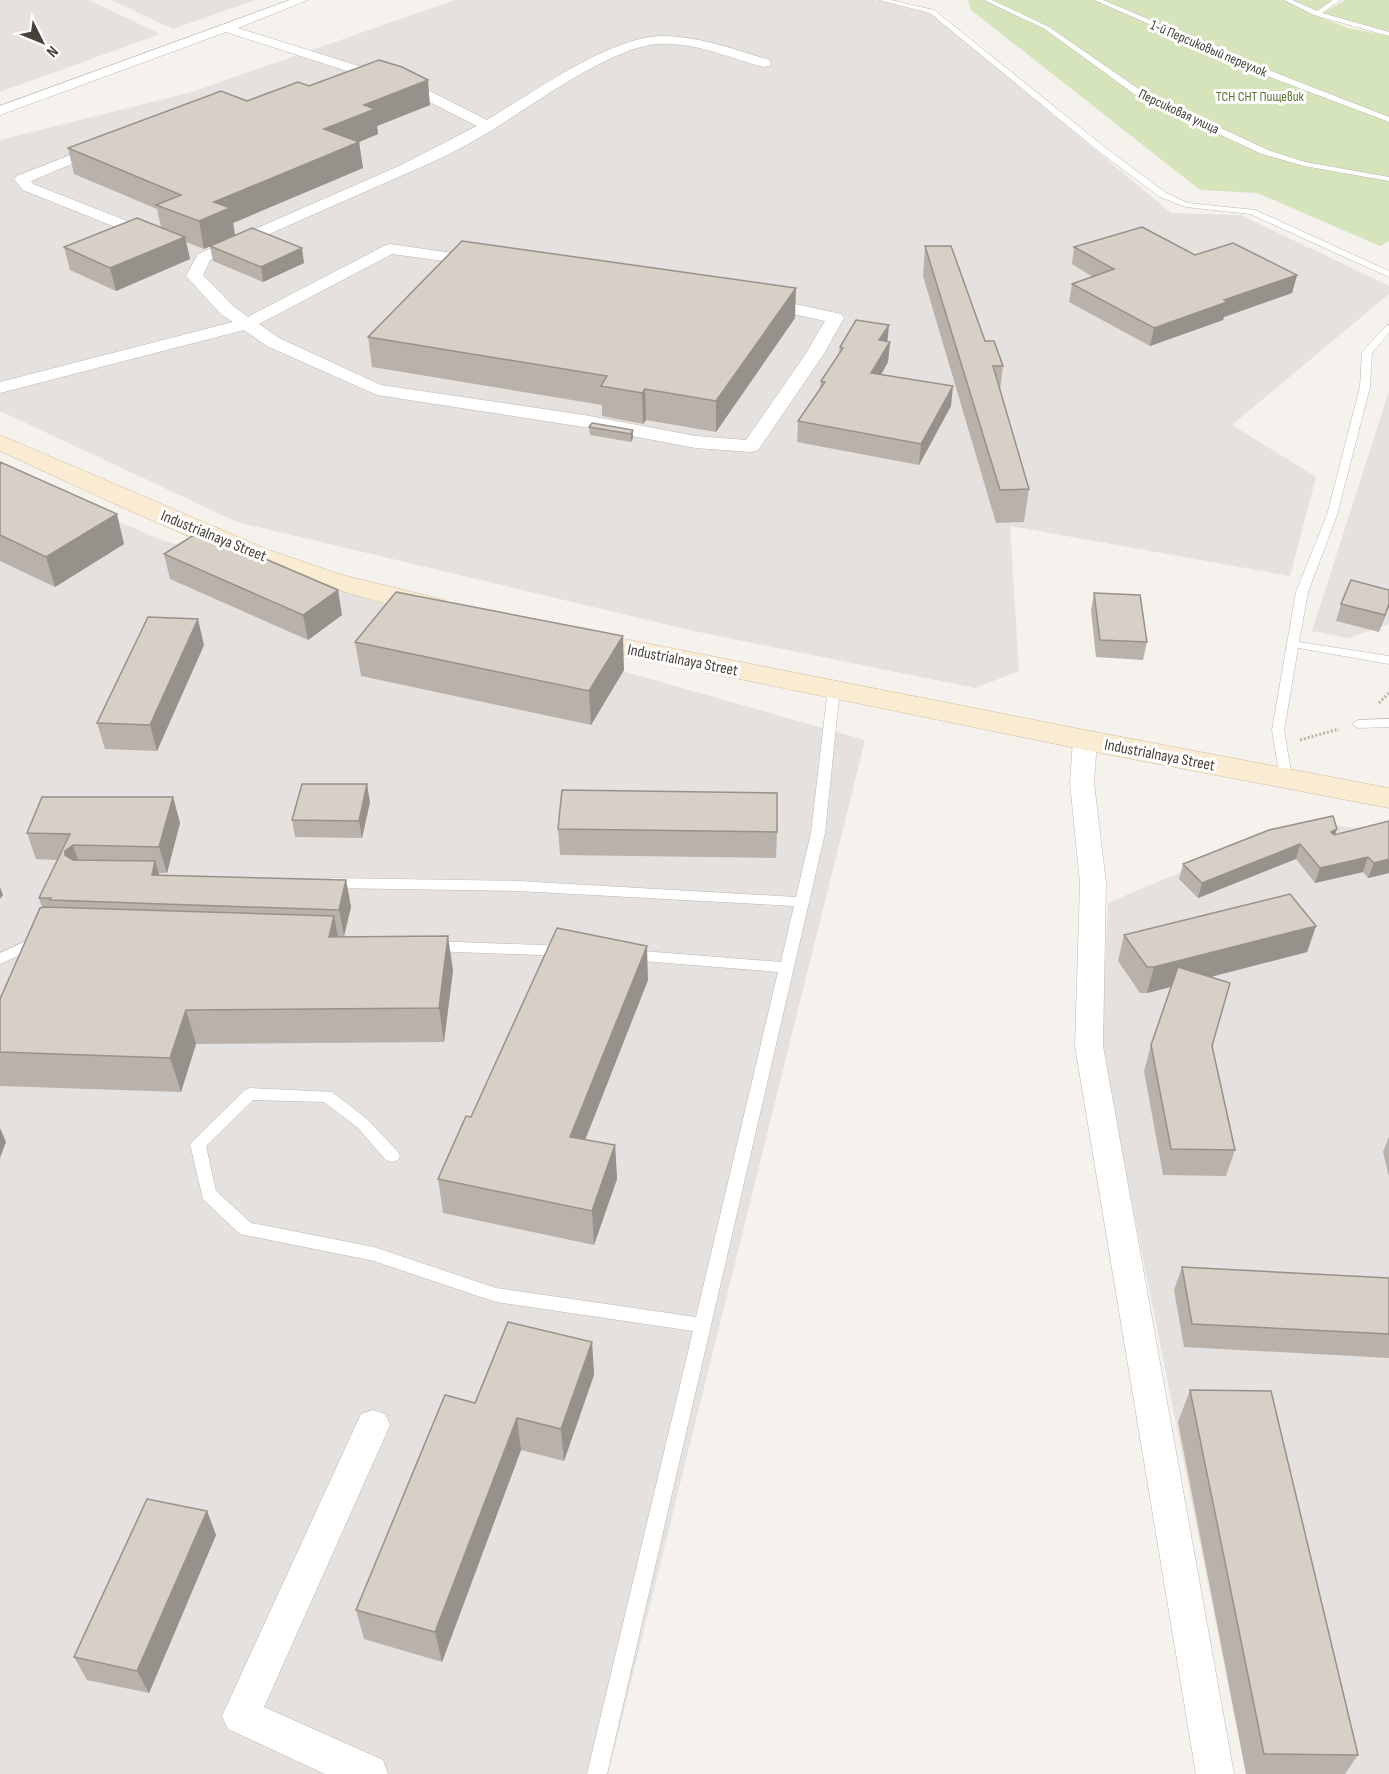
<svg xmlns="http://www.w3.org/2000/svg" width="1389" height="1774" font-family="'Sofia Sans Condensed',sans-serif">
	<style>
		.industrial { fill: #e5e1de }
		.green { fill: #d6e4bb }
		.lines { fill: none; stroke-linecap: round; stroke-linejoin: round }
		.lane-casing { stroke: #bfb8b0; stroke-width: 1 }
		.street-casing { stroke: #bfb8b0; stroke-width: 1 }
		.secondary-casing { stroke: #cfbea2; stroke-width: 1 }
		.path { stroke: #c0b2a3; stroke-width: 3; stroke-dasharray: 2 2; stroke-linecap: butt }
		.lane { fill: #fff; fill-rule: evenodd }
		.street { fill: #fff; fill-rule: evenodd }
		.secondary { fill: #f9ecd2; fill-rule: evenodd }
		.wall { fill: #bab2aa }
		.shaded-wall { fill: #97918b }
		.building { fill: #d8cfc6; stroke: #97918b; stroke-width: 1.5 }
		.labels { text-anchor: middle; stroke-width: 6; stroke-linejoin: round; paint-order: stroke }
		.far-street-label { font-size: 14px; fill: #49423b; stroke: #fff }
		.far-park-label { font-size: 14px; fill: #537533; stroke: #fff }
		.street-label { font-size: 16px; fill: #49423b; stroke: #fff }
	</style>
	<rect width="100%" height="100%" fill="#f5f1ed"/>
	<path class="industrial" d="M0,0H89L160,34L0,92Z
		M111,0H255L173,29Z
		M455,0H875L929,11L1171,213L1241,215L1389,286V294L1232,425L1316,477L1290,576L1010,526L1019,671L975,688L694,631L237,522L0,411V140L192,92Z
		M1389,391V624L1348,638L1312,631Z
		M0,470L161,540L865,740L608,1774H0Z
		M1299,822L1389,831V1774H1246L1101,1048L1108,903Z"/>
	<path class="green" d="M968,0H1339L1314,15L1348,28L1389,36V241L1380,246L1257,193L1200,190L971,10Z
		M1345,0H1389V32L1354,25L1321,14Z"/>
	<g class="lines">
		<g class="lane-casing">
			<path id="lane" d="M879,0H891L934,10L1107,149L1166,193L1188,203L1255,210L1389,271V277L1250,214L1186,207L1160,197L1101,153L930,13Z
				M984,0H992L1049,27L1143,92L1268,150L1305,162L1389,177V181L1304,166L1262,154L1137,96L1045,29Z
				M1094,0H1103L1276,73L1389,117V122L1270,77Z
				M1284,0H1292L1317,11L1333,0H1340L1322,13L1389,32V36L1314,15Z
				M1389,325V333L1372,353L1370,387L1337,515L1308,592L1299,642L1389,656V664L1298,648L1284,730L1292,778L1286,782L1280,778L1272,730L1296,592L1327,515L1360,387L1362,352L1386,326Z
				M834,684L840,688L825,833L607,1774H587L693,1331L496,1302L374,1261L240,1234L203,1199L190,1144L245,1090L250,1088L332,1092L367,1119L398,1152L400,1156L398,1160L392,1162L386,1160L357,1127L324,1102L253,1100L206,1146L216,1191L251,1223L374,1247L496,1288L696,1317L778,972L630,960L625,959L623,955L625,951L630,950L781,962L794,906L518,891L330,888L323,883L330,878L518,881L796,897L811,833L828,688Z
				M1389,719V727L1358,728L1352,724L1358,720Z
				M39,935L46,940L44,944L0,964V953Z
				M432,941L566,946L571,947L573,951L571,955L566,956L432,951L425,946Z"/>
		</g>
		<g class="street-casing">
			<path id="street" d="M290,0H308L238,28L416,84L487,120C531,94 609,37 661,36C697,36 734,49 769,60L771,63L769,66L764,67C729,58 694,41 657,44C606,48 523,113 477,139C442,159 405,174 369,190C316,213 263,237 210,260L203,275L233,306L248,317L384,246L390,244L486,258L488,261L480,266L392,254L259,324L279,338L381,385L584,415L696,436L746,440L805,355L825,321L757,306L755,302L757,298L763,297L841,314L844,318L823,355L758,450L751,452L696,448L584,427L377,395L267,346L244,330L0,393V382L233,322L221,314L186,276L198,254L399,166L477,126L406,90L226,32L0,115V106Z
				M93,146L98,147L100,150L98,153L31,181L33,184L160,234L162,237L160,240H148L23,190L14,179L17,176Z
				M1085,733L1093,735L1097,740L1094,783L1106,883L1103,1046L1234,1774H1196L1075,1046L1080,883L1070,783L1073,740L1077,735Z
				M373,1410L385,1414L390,1425L264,1707L383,1760L388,1774H325L228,1729L222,1716L361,1414Z"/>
		</g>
		<g class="secondary-casing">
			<path id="secondary" d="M0,435L269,550L342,575L445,600L449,606L445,612C424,617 398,606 378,601C246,568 124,508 0,451Z
				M579,630L1085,730L1389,788V808L1085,750L569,644L565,638L569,632Z"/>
		</g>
		<path class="path" d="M1379,703L1389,693
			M1300,740L1339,729"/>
		<use href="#lane" class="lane"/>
		<use href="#street" class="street"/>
		<use href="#secondary" class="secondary"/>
	</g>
	<path class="wall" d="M309,86L430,105L377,126L378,134L359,142L363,168L233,223L235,235L204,249L186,242L190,259L116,291L70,270L64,247L161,227L157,209L74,174L68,148L247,101Z
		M210,246L304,263L263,282L213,261Z
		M925,246L985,341L1003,366L1000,390L1029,489L1024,522L996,523L923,276Z
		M1074,247L1195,255L1297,275L1292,293L1224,317L1223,320L1150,346L1069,302L1072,284L1093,277L1072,264Z
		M795,318L716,432L646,420L643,424L602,416V405L372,367L368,337Z
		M887,342H890L888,362L881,375L951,406L919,465L797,442L798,421L820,388L821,381L839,353L840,347Z
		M589,427L633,430V438L631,442L590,435Z
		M0,462L124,544L55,587L0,561Z
		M164,554L342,615L308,640L170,579Z
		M1094,593L1147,642L1143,660L1096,657L1091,610Z
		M1341,604L1389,606L1379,632L1336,621Z
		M355,642L624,670L591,725L361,676Z
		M204,645L157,751L105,749L97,723Z
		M173,797L180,823L167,873H159V875L346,880L351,907L344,936L338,937L453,970L444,1042L196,1044L181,1092L0,1086V999L42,907L39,898L58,860L36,859L27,833Z
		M370,802L362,838L295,837L292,820Z
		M1389,821V873L1368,878L1363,872L1315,883L1296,859L1198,898L1179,879L1183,864L1335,835Z
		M558,829L777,832L776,858L560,855Z
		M1316,926L1307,952L1211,977L1212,1046L1235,1150L1226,1176L1163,1175L1144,1071L1151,1045L1171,987L1147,993H1140L1118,961L1124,935Z
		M648,980L585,1139L615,1145L617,1179L594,1245L443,1213L438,1179L471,1117Z
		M1389,1137V1177L1383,1152Z
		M1182,1267L1389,1278V1358L1184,1347L1174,1290Z
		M592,1342L594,1375L564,1461L521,1450L442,1662L364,1639L356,1610L475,1403Z
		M1190,1390L1358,1755L1345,1774H1246L1178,1422Z
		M207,1511L216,1535L149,1693L87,1680L74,1657Z"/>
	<path class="shaded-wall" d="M428,80L430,105L377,126L378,134L328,155L324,129L364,105Z
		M359,142L363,168L233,223L235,235L204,249L199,221L214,202Z
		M185,237L190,259L116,291L110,268Z
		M302,248L304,263L263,282L261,267Z
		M1297,275L1292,293L1224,317L1223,320L1150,346L1154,328L1224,300Z
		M796,288L795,318L716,432V401Z
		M889,325L887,345L879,340Z
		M890,342L888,362L870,394L871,373Z
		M953,386L951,406L919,465L921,444Z
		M645,389L646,420L643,424L642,393Z
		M633,430V438L631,442V434Z
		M117,514L124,544L55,587L46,557Z
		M338,590L342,615L308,640L303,615Z
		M1389,604L1388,609L1379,632L1385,615Z
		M198,619L204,645L157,751L150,725Z
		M623,636L624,670L591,725L589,691Z
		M367,784L370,802L362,838L359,821Z
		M173,797L180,823L167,873L159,847Z
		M1337,829L1332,844L1331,832Z
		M1300,844L1296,859L1198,898L1202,883Z
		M73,845L82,872L65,855V851Z
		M1368,857L1363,872L1315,883L1320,868Z
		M1389,859V873L1368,878L1374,863Z
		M155,861L163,888L152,875Z
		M346,880L351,907L344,936L339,910Z
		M0,887L3,895L0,899Z
		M334,916L341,951L329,937Z
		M1316,926L1307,952L1147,993L1154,967Z
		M448,936L453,970L444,1042L439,1008Z
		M647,946L648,980L573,1171L570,1137Z
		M186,1010L196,1044L181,1092L170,1058Z
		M0,1128L6,1142L0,1158Z
		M615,1145L617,1179L594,1245L592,1211Z
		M592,1342L594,1375L564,1461L561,1429Z
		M517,1418L521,1450L442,1662L435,1632Z
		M207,1511L216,1535L149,1693L137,1671Z"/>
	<path class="building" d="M379,60L402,67L428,80L364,105L375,109L324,129L359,142L214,202L230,208L199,221L156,205L181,195L68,148L221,91L247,101L298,82L309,86Z
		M137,218L185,237L110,268L64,247Z
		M1142,227L1195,255L1233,243L1297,275L1224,300L1227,302L1154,328L1072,284L1114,269L1074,247Z
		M252,228L302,248L261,267L210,246Z
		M462,241L796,288L716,401L645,389L642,393L601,386L607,376L368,337Z
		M925,246H951L985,341H994L1003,366H993L1029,489L1000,490Z
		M856,320L889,325L879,340L890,342L871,373L953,386L921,444L798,421L825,382L821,381L843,348L840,347Z
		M592,423L633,430L631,434L589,427Z
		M0,462L117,514L46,557L0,535Z
		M200,531L338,590L303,615L164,554Z
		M1351,580L1389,590V604L1385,615L1341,604Z
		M396,592L623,636L589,691L355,642Z
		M1094,593L1140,595L1147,642L1100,640Z
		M148,617L198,619L150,725L97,723Z
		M302,784H367L359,821L292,820Z
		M562,790L777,793V832L558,829Z
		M42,797H173L159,847L73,845L65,851V855L73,860L155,861L152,875L346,880L339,910L50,900L51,898H39L70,834L27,833Z
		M1333,816L1337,829L1331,832L1334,835L1389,821V859L1374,863L1368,857L1320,868L1300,844L1202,883L1183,864L1269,830Z
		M1290,894L1316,926L1154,967H1147L1124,935Z
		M44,907L334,916L329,937L448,936L439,1008L186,1010L170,1058L0,1052V999L40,908Z
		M557,928L647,946L570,1137L615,1145L592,1211L438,1179L466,1116L471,1117Z
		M1178,967L1230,983L1212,1046L1235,1150L1171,1149L1151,1045Z
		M1182,1267L1389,1278V1334L1192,1324Z
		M508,1322L592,1342L561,1429L517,1418L435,1632L356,1610L445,1395L475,1403Z
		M1190,1390L1271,1391L1358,1755L1264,1754Z
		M147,1499L207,1511L137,1671L74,1657Z"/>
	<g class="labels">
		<g class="far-street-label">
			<text transform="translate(1209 48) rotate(23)" y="5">1-й Персиковый переулок</text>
			<text transform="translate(1179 111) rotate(25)" y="5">Персиковая улица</text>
		</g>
		<g class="far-park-label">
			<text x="1260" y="101">ТСН СНТ Пищевик</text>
		</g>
		<g class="street-label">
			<text transform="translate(214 535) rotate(22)" y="6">Industrialnaya Street</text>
			<text transform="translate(683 659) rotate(11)" y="6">Industrialnaya Street</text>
			<text transform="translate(1160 754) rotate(11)" y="6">Industrialnaya Street</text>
		</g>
	</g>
	<g transform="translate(42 42) rotate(133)" stroke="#ffffff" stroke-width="4.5" paint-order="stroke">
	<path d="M0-4.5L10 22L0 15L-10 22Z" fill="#49423b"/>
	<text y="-9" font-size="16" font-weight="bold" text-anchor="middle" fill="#49423b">N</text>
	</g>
</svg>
